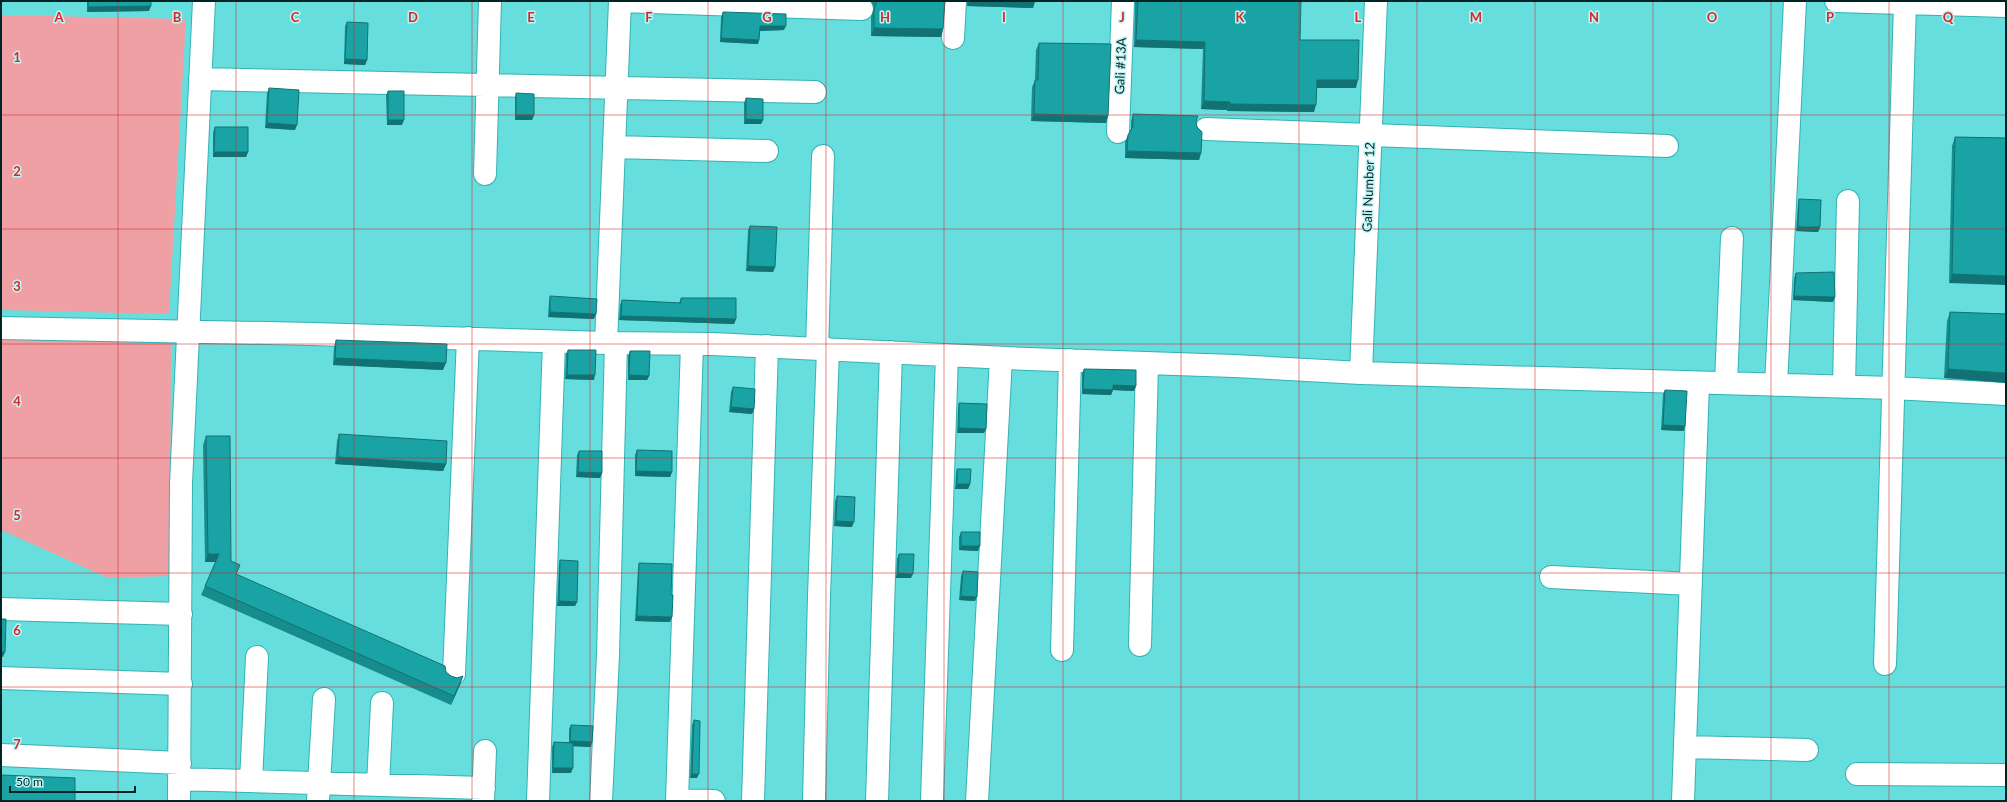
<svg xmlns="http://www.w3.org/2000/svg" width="2007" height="802" font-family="Lato,sans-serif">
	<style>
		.green { fill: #efa0a4 }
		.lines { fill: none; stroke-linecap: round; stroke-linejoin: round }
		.minor-casing { stroke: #34b2b3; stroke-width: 24 }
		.minor { stroke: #fff; stroke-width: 22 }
		.wall { fill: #168c8d }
		.shaded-wall { fill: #127273 }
		.building { fill: #19a3a4; stroke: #127273 }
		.grid { fill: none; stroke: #d62828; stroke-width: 1; stroke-opacity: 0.55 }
		.labels { text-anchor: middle; stroke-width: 3; stroke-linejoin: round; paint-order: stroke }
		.street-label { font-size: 13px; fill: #002424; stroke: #c0f4f4 }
		.grid-label { font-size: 13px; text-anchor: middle; font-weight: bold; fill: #d62828; stroke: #c0f4f4; stroke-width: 3; stroke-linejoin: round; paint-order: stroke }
	</style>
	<rect width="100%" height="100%" fill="#67dede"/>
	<path class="green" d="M1,15L186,19L169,314L1,310Z
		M1,337L171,344L170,576L108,578L1,530Z"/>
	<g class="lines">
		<g class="minor-casing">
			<path id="minor" d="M620,1L862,9
				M1836,1L2006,6
				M953,38L955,1
				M200,79L815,92
				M1206,129L1667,146
				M1118,132L1123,1
				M615,147L767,151
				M485,174L490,1
				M1,328L313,334L606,343L713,344L1028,359L1234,366L1361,373L1893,388L2006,394
				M606,343L620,1
				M817,349L823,156
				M1361,373L1376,1
				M1726,383L1732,238
				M1776,385L1795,1
				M1844,387L1848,201
				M1551,577L1691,584
				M1,609L181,614
				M1140,645L1147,363
				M1062,650L1070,360
				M1885,664L1905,3
				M454,674L468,338
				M1,678L181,684
				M1685,747L1807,750
				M1,755L180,763
				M1857,774L2006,775
				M179,779L484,788
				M251,781L257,657
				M378,785L382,703
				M677,800L714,801
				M179,801L181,483L204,1
				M318,801L324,699
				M483,801L485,751
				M538,801L554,342
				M601,801L608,655L616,343
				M677,801L692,344
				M753,801L767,346
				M814,801L819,596L828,349
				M877,801L891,352
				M932,801L947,355
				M977,801L1001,358
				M1683,801L1698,383"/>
		</g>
		<use href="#minor" class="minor"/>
	</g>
	<path class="wall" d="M87,1H151L149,11L87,12Z
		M871,1H945L943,29L941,37L871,36V17L874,8Z
		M967,1H1035L1033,8L967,6Z
		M1135,1H1289L1300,40L1356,88H1317L1314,112L1227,111V110L1201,109L1203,49L1134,47Z
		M723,12L784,30L760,31L758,44L720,42L721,17Z
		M347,22L367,60L365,65L344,64L345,26Z
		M1039,43L1108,116L1106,123L1031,121L1032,87L1035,80L1036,50Z
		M269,88L295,130L265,128L267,93Z
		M388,91L402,125H387L386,95Z
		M516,93L534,115L532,120H515V98Z
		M746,98L763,120L761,124H744V103Z
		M1133,114L1196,121L1201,153L1199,160L1125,158V142L1128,135L1131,130V121Z
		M215,127L248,152L246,157H213V132Z
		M1955,137L2006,138L1949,283L1952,146Z
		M1799,199L1820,227L1818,232L1796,231L1798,203Z
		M750,226L775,267L773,272L746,271L748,230Z
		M1796,273L1833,302L1793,300L1794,278Z
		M550,296L594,319L548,317L549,301Z
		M681,298L736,319L734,324L619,320L620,305L622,300L679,303Z
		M1950,312L2006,314L1944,378L1947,321Z
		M336,340L443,370L333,365L334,347Z
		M568,350L594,380L565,379L566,354Z
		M630,351L649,376L647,380H628V356Z
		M1084,369L1136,386L1134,391L1113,390L1111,395L1082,394V373Z
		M733,387L754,409L752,414L729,412L731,392Z
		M1665,390L1684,431L1661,430L1663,394Z
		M959,403L984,433H957L958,408Z
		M339,434L446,464L443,471L335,464L337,441Z
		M206,436L231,561L236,575L446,672L460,685L451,705L201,595L205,586L216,562H205L203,445Z
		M637,450L672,472L670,477L635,476V455Z
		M579,451L602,473L600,478L576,477L577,455Z
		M957,469L970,484L968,489H955L956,474Z
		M837,496L852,527L834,526L835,501Z
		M961,532L978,551L959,550V537Z
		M899,554L911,578H896L897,559Z
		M560,560L577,602L575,606H557L559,565Z
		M639,563L671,595L670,622L635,621L638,568Z
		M963,571L975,601L959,600L961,576Z
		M694,720L697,778H690L692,725Z
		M571,725L591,747L573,746L571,773H552V747L554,742H569V729Z"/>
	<path class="shaded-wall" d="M969,1H1035L1033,8L967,6Z
		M151,6L149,11L87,12L88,7Z
		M760,26H786L784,30L758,31Z
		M874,28L943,29L941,37L871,36Z
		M721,38L759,40L758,44L720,42Z
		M1136,40L1205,42L1203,49L1134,47Z
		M345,59L367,60L365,65L344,64Z
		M1317,80H1358L1356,88H1314Z
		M1204,101L1230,102L1227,110L1201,109Z
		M1230,104L1316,105L1314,112L1227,111Z
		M1034,114L1108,116L1106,123L1031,121Z
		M516,115H534L532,120H515Z
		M746,119L763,120L761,124H744Z
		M388,120H404L402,125H387Z
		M267,123L297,125L295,130L265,128Z
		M1127,151L1201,153L1199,160L1125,158Z
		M214,152H248L246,157H213Z
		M1798,227H1820L1818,232L1796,231Z
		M748,266L775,267L773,272L746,271Z
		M1952,274L2006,276V285L1949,283Z
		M1794,296L1835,297L1833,302L1793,300Z
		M550,312L596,314L594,319L548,317Z
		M621,316L736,319L734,324L619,320Z
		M335,358L446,363L443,370L333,365Z
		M1948,369L2006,373V383L1944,378Z
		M567,375H595L594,380L565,379Z
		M629,375L649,376L647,380H628Z
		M1113,385L1136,386L1134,391L1113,390L1111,395L1082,394L1083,389Z
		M731,407L754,409L752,414L729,412Z
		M1663,425L1685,426L1684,431L1661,430Z
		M959,428L986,429L984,433H957Z
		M338,457L446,464L443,471L335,464Z
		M636,471L672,472L670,477L635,476Z
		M578,472L602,473L600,478L576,477Z
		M957,484H970L968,489H955Z
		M836,521L854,522L852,527L834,526Z
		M961,546H980L978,551L959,550Z
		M208,554H219L216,562H205Z
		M898,573L913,574L911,578H896Z
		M961,596L977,597L975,601L959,600Z
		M559,601L577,602L575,606H557Z
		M637,616L672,617L670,622L635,621Z
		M1,652H5L3,657H1Z
		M463,676L460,685L451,705L454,696Z
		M570,741L592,742L591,747L569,746Z
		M553,768H573L571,773H552Z
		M692,774H699L697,778H690Z"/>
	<path class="building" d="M88,1H151V6L88,7Z
		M877,1H945L943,29L874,28V9Z
		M1138,1H1301L1300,40H1359L1358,80H1317L1316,105L1230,104V102L1204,101L1205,42L1136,40Z
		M723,12L786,14V26H760L759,40L721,38Z
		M347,22L368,23L367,60L345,59Z
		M1039,43L1111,44L1108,116L1034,114L1035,80H1038Z
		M269,88L299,90L297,125L267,123Z
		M388,91H404V120H388Z
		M516,93L534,94V115H516Z
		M746,98L763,99V120L746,119Z
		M1133,114L1198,116L1196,121L1197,127L1202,132L1201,153L1127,151L1128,135L1133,126Z
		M215,127H248V152H214Z
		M1955,137L2006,138V276L1952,274Z
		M1799,199L1821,200L1820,227H1798Z
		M750,226L777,227L775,267L748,266Z
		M1834,272L1835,297L1794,296L1796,273Z
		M550,296L597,299L596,314L550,312Z
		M681,298H736V319L621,316L622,300L681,303Z
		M1950,312L2006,314V373L1948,369Z
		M336,340L447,344L446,363L335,358Z
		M568,350H596L595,375H567Z
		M630,351H650L649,376L629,375Z
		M1084,369L1136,370V386L1113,385V390L1083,389Z
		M733,387L755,389L754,409L731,407Z
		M1665,390L1687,391L1685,426L1663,425Z
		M959,403L987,404L986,429L959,428Z
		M339,434L447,441L446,464L338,457Z
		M206,436H230L231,561L240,565L236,574L445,666L446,672L451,676L457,678L463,676L454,696L205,586L219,554H208Z
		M637,450L672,451V472L636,471Z
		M579,451H602V473L578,472Z
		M957,469H971L970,484H957Z
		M837,496L855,497L854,522L836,521Z
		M961,532H980V546H961Z
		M899,554H914L913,574L898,573Z
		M560,560L578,561L577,602L559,601Z
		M639,563L672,564L671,595H673L672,617L637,616Z
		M963,571L978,572L977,597L961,596Z
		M1,619H6L5,652H1Z
		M694,720L700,721L699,774H692Z
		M571,725L593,726L592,742L570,741Z
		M554,742L573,743V768H553Z
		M1,775L75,778V801H1Z"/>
	<path class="grid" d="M118,1V801M236,1V801M354,1V801M472,1V801M590,1V801M708,1V801M826,1V801M944,1V801M1063,1V801M1181,1V801M1299,1V801M1417,1V801M1535,1V801M1653,1V801M1771,1V801M1889,1V801M1,115H2006M1,229H2006M1,344H2006M1,458H2006M1,573H2006M1,687H2006"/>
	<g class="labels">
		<g class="street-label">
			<text transform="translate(1120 66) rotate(-88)" y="5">Gali #13A</text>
			<text transform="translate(1368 187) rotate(-88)" y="5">Gali Number 12</text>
		</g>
	</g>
	<g class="grid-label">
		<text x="59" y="22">A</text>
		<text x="177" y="22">B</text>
		<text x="295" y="22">C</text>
		<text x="413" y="22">D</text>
		<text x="531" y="22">E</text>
		<text x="649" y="22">F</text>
		<text x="767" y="22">G</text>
		<text x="885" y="22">H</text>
		<text x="1004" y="22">I</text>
		<text x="1122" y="22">J</text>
		<text x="1240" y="22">K</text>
		<text x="1358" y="22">L</text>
		<text x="1476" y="22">M</text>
		<text x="1594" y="22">N</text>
		<text x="1712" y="22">O</text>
		<text x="1830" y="22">P</text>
		<text x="1948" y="22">Q</text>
		<text x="17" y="62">1</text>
		<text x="17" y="176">2</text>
		<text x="17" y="291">3</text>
		<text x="17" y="406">4</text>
		<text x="17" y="520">5</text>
		<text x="17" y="635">6</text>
		<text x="17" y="749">7</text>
	</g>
	<rect width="2007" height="802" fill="none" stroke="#002424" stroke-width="4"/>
	<path d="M10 786v6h125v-6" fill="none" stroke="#002424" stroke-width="2"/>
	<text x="16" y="786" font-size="12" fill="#002424" stroke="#c0f4f4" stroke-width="3" paint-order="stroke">50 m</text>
</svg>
